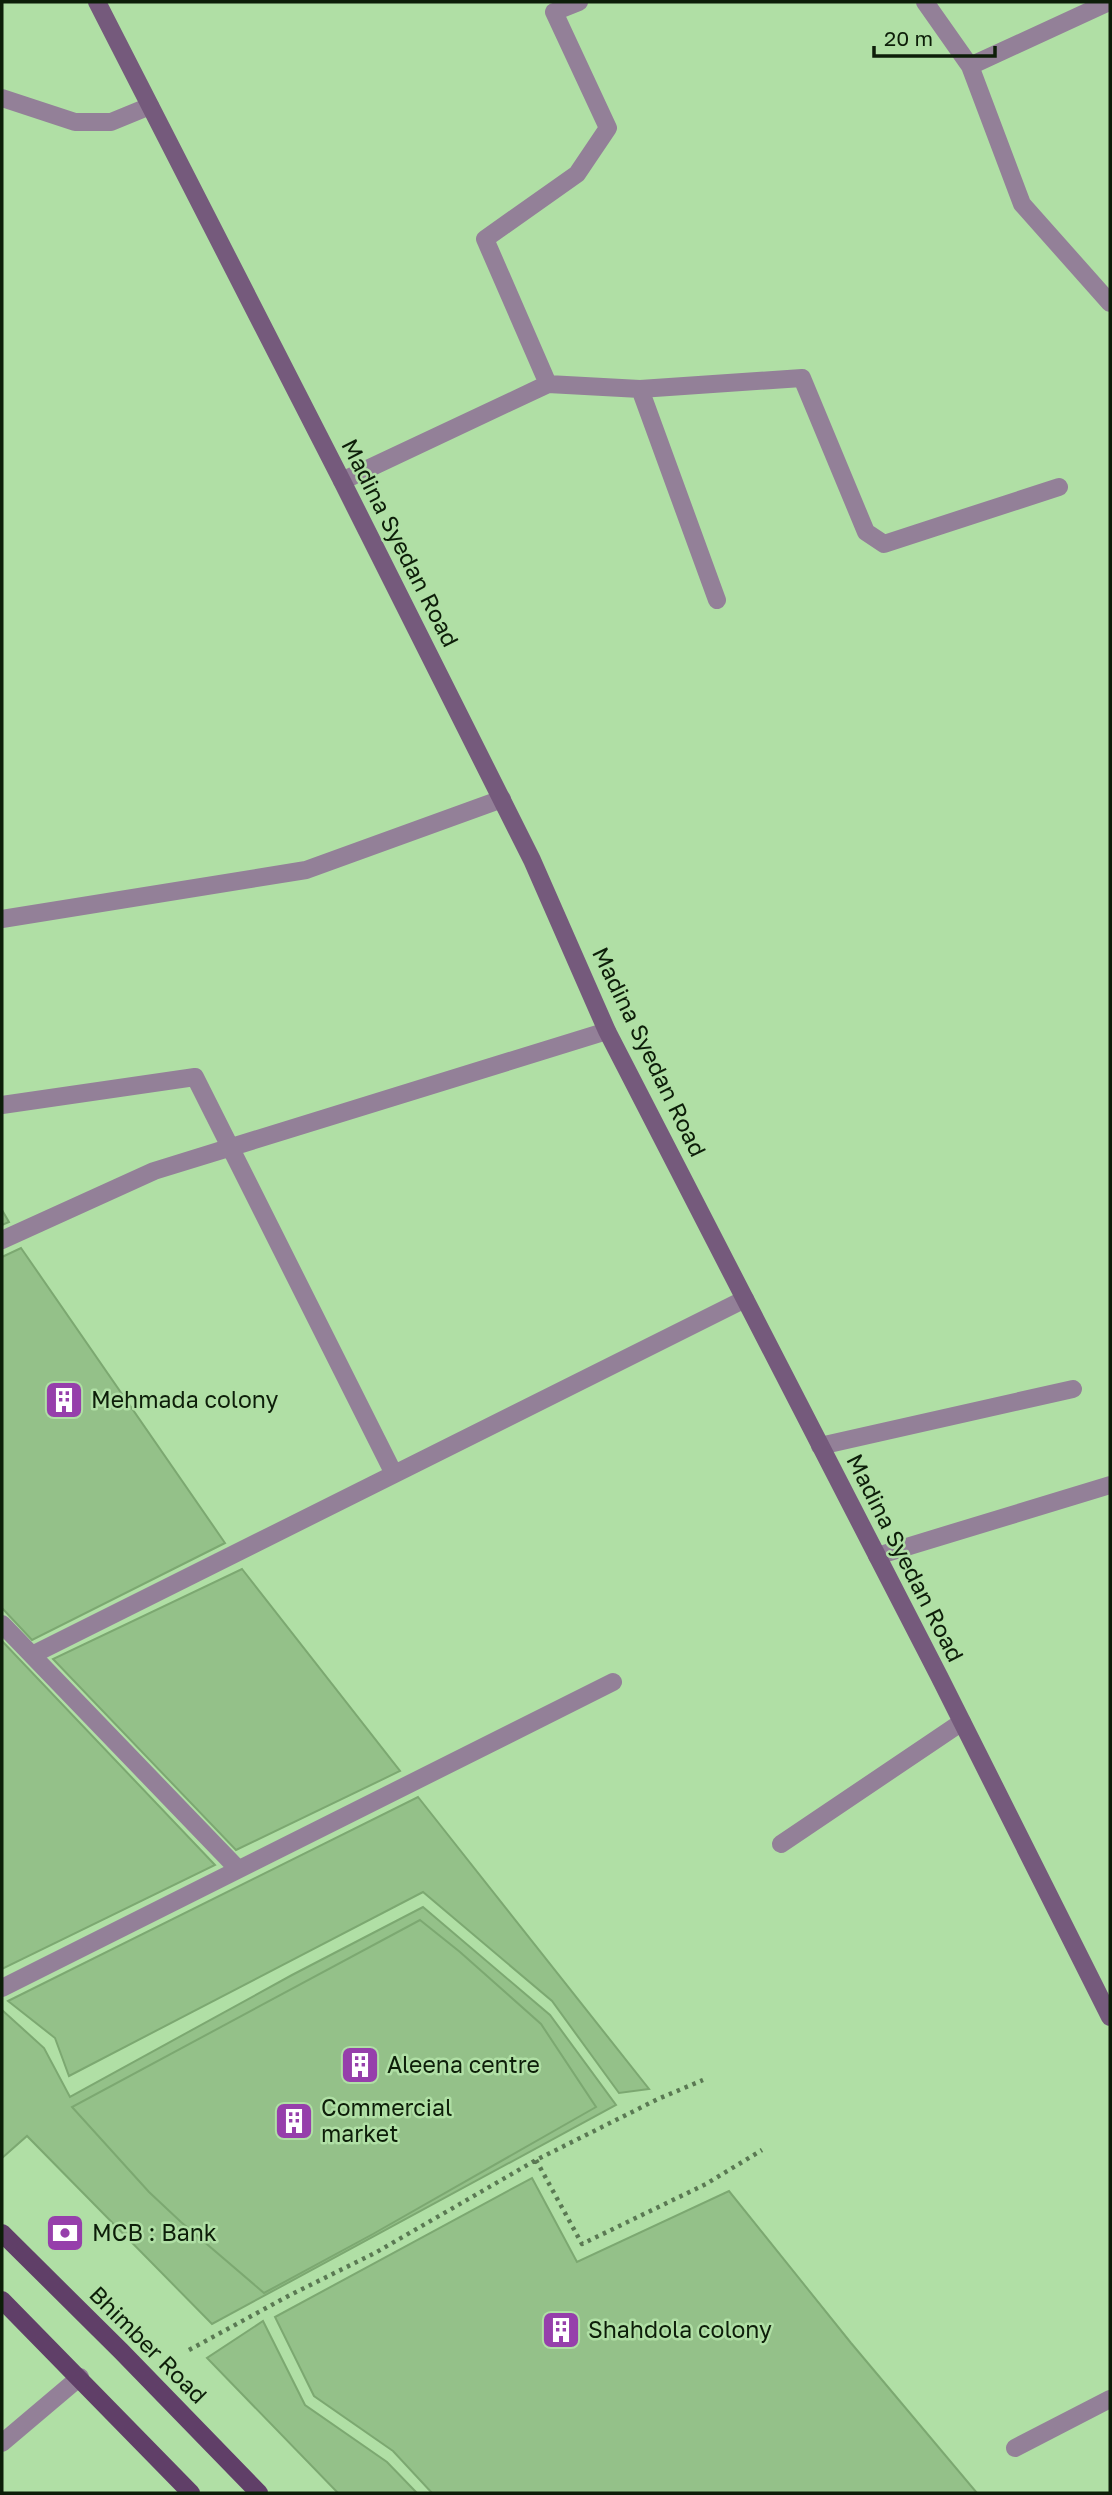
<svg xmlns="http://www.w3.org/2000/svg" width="1112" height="2495" font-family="'Golos Text',sans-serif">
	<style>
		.building { fill: #94c189; stroke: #7ca871; stroke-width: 2 }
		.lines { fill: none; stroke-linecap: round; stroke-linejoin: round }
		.path { stroke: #5a7953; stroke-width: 4.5; stroke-dasharray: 3.5 5; stroke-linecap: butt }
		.minor { stroke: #938098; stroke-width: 18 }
		.tertiary { stroke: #938098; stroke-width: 18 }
		.secondary { stroke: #755a7c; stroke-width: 18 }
		.primary { stroke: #603f68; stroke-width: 18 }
		.labels { text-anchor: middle; stroke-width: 5; stroke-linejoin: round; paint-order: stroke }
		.street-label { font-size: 23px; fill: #0d1e09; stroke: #b0dfa5 }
		.poi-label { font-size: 23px; fill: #0d1e09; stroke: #b0dfa5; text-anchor: start }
	</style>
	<rect width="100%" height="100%" fill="#b0dfa5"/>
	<path class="building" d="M2,1210L9,1222L2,1225Z
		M21,1248L225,1543L32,1640L2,1608V1257Z
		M242,1569L400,1771L236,1850L53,1659Z
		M2,1641L215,1865L2,1969Z
		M418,1797L649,2089L619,2093L552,2001L423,1892L69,2076L55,2038L8,2001Z
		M423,1907L550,2015L616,2105L212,2324L27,2136L2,2158V2010L44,2048L70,2097L292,1975Z
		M420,1920L460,1952L541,2024L596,2107L373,2234L264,2293L181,2222L149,2192L72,2107Z
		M532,2178L577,2262L729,2191L851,2343L977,2493H432L393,2451L314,2396L275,2317Z
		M263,2321L305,2405L387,2462L417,2493H338L207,2358Z"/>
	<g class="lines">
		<path class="path" d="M536,2160L582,2244L706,2184L762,2150
			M189,2350L290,2295L375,2253L536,2160L658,2099L703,2080"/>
		<path class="minor" d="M925,2L970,66L1022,204L1110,303
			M970,66L1109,2
			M548,384L485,239L577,174L608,128L554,12L579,2
			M640,389L802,378L866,532L884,544L1059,487
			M342,481L548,384L640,389L717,600
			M2,919L306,870L502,799
			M2,1105L195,1077L394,1474
			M2,1240L154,1171L607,1031
			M820,1446L1073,1389
			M877,1556L1110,1485
			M2,1624L238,1869
			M32,1655L745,1299
			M781,1844L962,1722
			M2,1988L613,1682
			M2,2443L80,2377
			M1015,2448L1110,2399"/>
		<path class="tertiary" d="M2,98L75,122H111L150,106"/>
		<path class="secondary" d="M97,2L342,481L532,860L607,1031L939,1676L1110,2017"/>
		<path class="primary" d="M2,2233L121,2351L259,2493
			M2,2300L191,2493"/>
	</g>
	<defs>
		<g id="building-square" transform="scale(2.0125)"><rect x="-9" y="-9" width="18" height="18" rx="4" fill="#963fab" stroke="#b0dfa5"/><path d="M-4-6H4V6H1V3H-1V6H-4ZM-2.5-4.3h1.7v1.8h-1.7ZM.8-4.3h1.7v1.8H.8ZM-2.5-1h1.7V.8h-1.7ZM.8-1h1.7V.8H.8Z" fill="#fff"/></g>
		<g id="bank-square" transform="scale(2.0125)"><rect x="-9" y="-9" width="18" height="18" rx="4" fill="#963fab" stroke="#b0dfa5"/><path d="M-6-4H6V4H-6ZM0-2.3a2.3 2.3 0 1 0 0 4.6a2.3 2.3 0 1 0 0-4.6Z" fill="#fff"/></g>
	</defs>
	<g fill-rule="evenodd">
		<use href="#building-square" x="64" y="1400"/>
		<use href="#building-square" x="360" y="2065"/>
		<use href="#building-square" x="294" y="2121"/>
		<use href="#bank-square" x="65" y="2233"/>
		<use href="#building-square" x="561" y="2330"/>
	</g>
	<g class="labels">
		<g class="street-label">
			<text transform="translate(400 543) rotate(63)" y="8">Madina Syedan Road</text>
			<text transform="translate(649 1052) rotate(64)" y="8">Madina Syedan Road</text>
			<text transform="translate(905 1558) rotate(63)" y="8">Madina Syedan Road</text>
			<text transform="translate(148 2345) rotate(45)" y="8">Bhimber Road</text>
		</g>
		<g class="poi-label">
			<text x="91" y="1408">Mehmada colony</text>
			<text x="387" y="2073">Aleena centre</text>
			<text x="321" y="2116">Commercial<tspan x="321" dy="26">market</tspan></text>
			<text x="92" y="2241">MCB : Bank</text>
			<text x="588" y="2338">Shahdola colony</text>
		</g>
	</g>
	<rect width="1112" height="2495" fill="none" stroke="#0d1e09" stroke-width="7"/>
	<path d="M874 46v10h121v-10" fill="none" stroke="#0d1e09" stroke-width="3.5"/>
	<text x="884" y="46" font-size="21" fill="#0d1e09" stroke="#b0dfa5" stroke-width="5" paint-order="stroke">20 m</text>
</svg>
